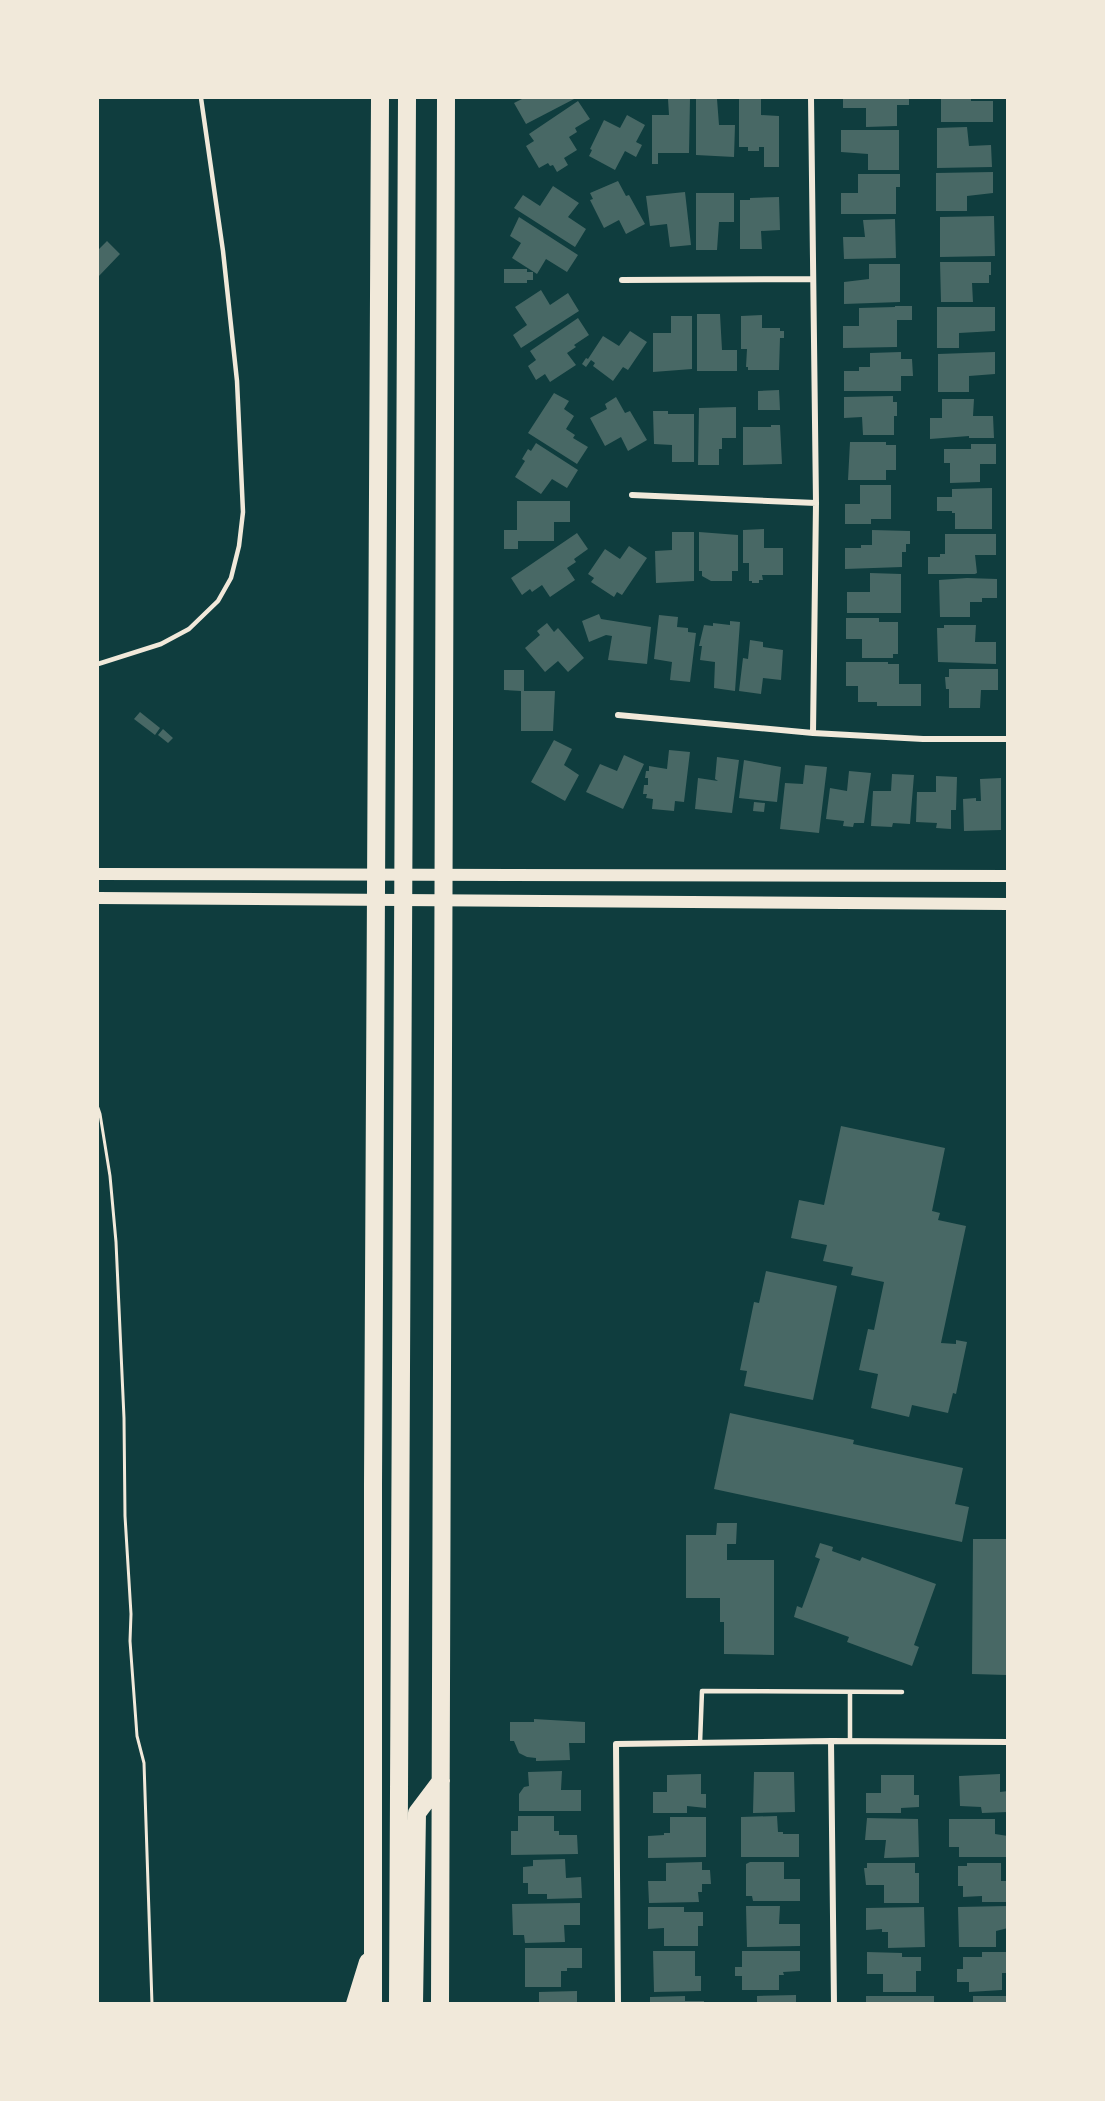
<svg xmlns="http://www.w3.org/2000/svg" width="1105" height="2101" font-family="Arial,sans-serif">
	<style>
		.building { fill: #486865 }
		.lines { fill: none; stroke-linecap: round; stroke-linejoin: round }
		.path { stroke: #f1e9da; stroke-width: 3 }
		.service { stroke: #f1e9da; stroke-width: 4.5 }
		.minor { stroke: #f1e9da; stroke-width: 6 }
		.secondary { stroke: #f1e9da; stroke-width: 12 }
		.motorway { stroke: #f1e9da; stroke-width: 18 }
	</style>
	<rect width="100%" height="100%" fill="#0f3d3e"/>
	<path class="building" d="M521,98H576L526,124L514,103L522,99Z
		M696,98L717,99L719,125H735L734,157L696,155Z
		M739,98H761V115L779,116V167H764V147H759V151H748V147H739Z
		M843,98H909V105H897V126L866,127V108H843Z
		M941,98H971V101H993V122H941Z
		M668,99H690L689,153H658V164H652V115H669Z
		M578,101L590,119L575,128L577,132L569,137L577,150L564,158L568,165L557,172L553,165L550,166L548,163L539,168L526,146L534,141L529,134Z
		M627,115L645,125L636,142L642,145L636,157L625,151L615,170L589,156L592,150L590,149L604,120L620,128Z
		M967,127L969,146L991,145L992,167L937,168V128Z
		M841,130H899V170H868V154L841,152Z
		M993,172V193L967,196V211H936V173Z
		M858,174H900V187H896V214H841V193H858Z
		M618,181L626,196L629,195L645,224L626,234L619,220L604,228L590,200L593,199L590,193Z
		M553,186L579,203L568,217L586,229L575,247L514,208L523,195L540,206Z
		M685,192L691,245L670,247L667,224L650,226L646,196Z
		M696,193H734V222H719L717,250H696Z
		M779,197L780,230L761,231L762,249H740V200H750V198Z
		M994,216L995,256L940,257V217Z
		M519,217L578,255L567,272L546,259L537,274L512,258L521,243L510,236Z
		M895,219L896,258L844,259L843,237H865L863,220Z
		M107,241L120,254L98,277V250Z
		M940,262H991V275H989V283H972L973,302H941Z
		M869,264H900V302L844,304V282L869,279Z
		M504,269H527V272H533V280H527V283H504Z
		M541,290L550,305L568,293L579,311L521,348L513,335L527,325L515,307Z
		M895,306H912V320H897V347L843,348V326H859V308L895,307Z
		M937,307H995V331L959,333V348H937Z
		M697,314H720L722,350H737V371H697Z
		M762,315V328H780V331H784V338H780L779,370H748V367H746L747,349H741V316Z
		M671,316H692V369L653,372V333H671Z
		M578,318L589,335L574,345L576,347L567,353L576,365L550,382L545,374L536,380L528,366L536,360L530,351Z
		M630,331L647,342L628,370L623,367L613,381L593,366L595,363L591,360L586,367L582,364L586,358L588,359L603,336L619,346Z
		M901,352V359H912L913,376H901V391H844V371H859V367H870V353Z
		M995,352V374L969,376V392H938V354Z
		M779,390L780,410H758V391Z
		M554,393L569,401L564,409L574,416L566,429L575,435L573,438L588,447L577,464L528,433Z
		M893,396V402H897V416H894V435H863L862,417L844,418V397Z
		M616,397L625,413L630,411L647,440L628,451L621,437L605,446L590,418L607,409L605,404Z
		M942,399H974L973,416H993L994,438H969V436L930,439V418H942Z
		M736,407V438H722V449H719V465H698L699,408Z
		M653,411H668V414H694V462H672V445L654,444Z
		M771,425H780L782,464L743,465V427H771Z
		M850,442H886V445H896V470H886V480H848Z
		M536,443L578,470L567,488L552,479L541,494L515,477L525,461L522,459L528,449L531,451Z
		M971,444H996V464H980V482L950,483V463H944V449H971Z
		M860,485H891V519H871V524H845V504H860Z
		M992,488V529H955V513H952V511H937V497H952V489Z
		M517,501H570V522H554V541H518V549H504V530H517Z
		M764,529V548H783V575H762L763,580H759V583H752V581H749V563H743V530Z
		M872,530L910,531V544H906V552H902V567L845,569V548H861V545H872Z
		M672,532H694V581L656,583L655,551L672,550Z
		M699,532L738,535V571H732V581H711L702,576V571H699Z
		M577,533L588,549L574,559L576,562L567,568L575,580L550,597L542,585L532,592L530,589L522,595L511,578Z
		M945,534H996V555H975L977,573L975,574H928V557H940V554H945Z
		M629,546L647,558L622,595L617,592L614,597L591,582L594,578L588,574L605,549L620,559Z
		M870,573L901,574V613H847V592H870Z
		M967,578L997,579V598H982V602H970V617H940L939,580Z
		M599,614L601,619L651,627L647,664L608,660L612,636L606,635L589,642L582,621Z
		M659,615L678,617L677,627L688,628V632L696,633L690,682L670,680L672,662L654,659Z
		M846,618H879V622H898V654H893V658H862V639H846Z
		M730,621L740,622L735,691L714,688L715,662L700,660L702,646H699L704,625L713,626V623L730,625Z
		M547,623L554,632L558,628L584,658L568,672L558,661L545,672L525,648L540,635L537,631Z
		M944,625H976L975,642H996V664L938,662L937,628H944Z
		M750,640L763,642V647L783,650L781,680L763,678L761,694L739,691L743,658L748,659Z
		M846,662H888V664H899V684H921V706H877V702H858V686H846Z
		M949,669H998V690H981L980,708H949V689H946L945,677H949Z
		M504,670H524V691H555L553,731H521V691L504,690Z
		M140,712L160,728L155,735L134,719Z
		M163,729L173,738L168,743L158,735Z
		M554,740L572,749L564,765L579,775L565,801L531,782Z
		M669,750L690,752L684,802L675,801L674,811L652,809L653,799L646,798L647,794H643L644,785H648V778H645L646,771H649V766L667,769Z
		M624,755L644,764L623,809L586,792L600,764L617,771Z
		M717,757L739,760L732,813L695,809L698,778L718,781L715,779Z
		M744,760L781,767L777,802L739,798Z
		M805,765L827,767L819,833L780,829L785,783L803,784Z
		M849,771L871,773L864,823H854L853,827L843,826L844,821L826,819L830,788L847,791Z
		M892,774L914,775L910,824L893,823L892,827L871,826L873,791H891Z
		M936,776L957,777L956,810H951V829L936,828L937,823L916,822L917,792H936Z
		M1001,778V830L964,831L963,799L976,798V801H981L980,779Z
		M754,802L765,803L764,812L753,811Z
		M841,1126L945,1148L932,1211L940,1213L938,1220L966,1226L941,1343L956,1344V1340L967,1342L956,1394L953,1393L948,1413L912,1405L909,1417L871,1408L878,1374L859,1370L868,1329L874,1330L884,1282L851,1275L853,1267L823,1261L827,1245L791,1238L799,1200L824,1205Z
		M766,1271L837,1286L813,1400L744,1386L747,1371L740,1370L754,1302L759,1303Z
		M730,1413L854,1440L853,1444L963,1468L955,1504L969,1507L962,1542L714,1489Z
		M717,1523H737L736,1544H727V1560H774V1655L724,1654V1622H720V1598H686V1535H716Z
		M973,1539H1007L1006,1675L972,1674Z
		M820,1543L833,1547L832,1551L860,1561L862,1557L936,1584L914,1645L919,1647L912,1666L847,1642L849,1637L794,1617L797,1606L802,1608L820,1559L815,1557Z
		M534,1719L585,1722V1743H569L570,1760L536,1761V1758L527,1757L519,1753L514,1741H510V1722H534Z
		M562,1771L561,1790H581V1811H519V1794L524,1787L529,1786L528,1772Z
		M754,1772H794L795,1812L753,1813Z
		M701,1774V1794H706V1808L687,1806V1813H653V1792H667V1775Z
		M1000,1774V1792L1008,1791V1812L982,1813L981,1807L960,1806L959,1776Z
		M881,1775H914V1795H919V1807L901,1808V1813H866V1793H881Z
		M518,1816H554V1831H559V1835H577L578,1854L511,1855V1831H518Z
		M777,1816L778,1832H783V1834H799V1857H741V1817Z
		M670,1817H706V1857L648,1858V1836L664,1835V1833H670Z
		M867,1818L918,1819L919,1857L884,1858L886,1840H865Z
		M949,1819H995V1834L1008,1836V1857H959V1847H949Z
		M565,1859L566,1878L581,1877L582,1898L547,1899V1894H528V1883H523V1867L533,1866V1860Z
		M702,1862V1870H710L711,1884H702V1892H698L699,1902L649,1903L648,1881H666V1863Z
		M750,1862H784V1879H800V1901H753L752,1896H746V1864Z
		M867,1863H915V1873H919V1903H884V1885H866L864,1868H867Z
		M967,1863H1001V1881H1008V1902H982V1896L963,1897V1886H958V1866H967Z
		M580,1903V1925H564L565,1942L525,1943L524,1935H513L512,1904Z
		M746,1906H780L779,1924H800V1946L747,1947Z
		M1008,1906V1928L996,1931V1947H959L958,1907Z
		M648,1907H684V1912H703V1926H698V1946H664V1928L648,1929Z
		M924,1907L925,1947L888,1948V1932H882V1929L866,1930V1908Z
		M525,1948H582V1968H567V1971H561V1987H525Z
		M653,1951H695V1976H701V1991L654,1992Z
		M742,1951H800V1971L783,1972L784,1975H779V1990H742V1976H735V1967H742Z
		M867,1952L902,1953V1957H921V1971H916V1992H883V1974H867Z
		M982,1952H1008V1973H1002V1990L969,1992V1982H957V1969H963V1957H982Z
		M577,1991V2004H539V1992Z
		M796,1995V2004H757V1996Z
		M685,1996V2001H704V2004H650V1997Z
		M866,1996H934V2004H866Z
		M973,1996H1008V2004H973Z"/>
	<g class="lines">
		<path class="path" d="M98,1108L100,1114L110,1176L116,1242L124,1418L125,1516L131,1614L130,1641L137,1736L144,1763L152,2004"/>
		<path class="service" d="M98,664L161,644L189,629L218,601L231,578L239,546L243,512L237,381L223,251L201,98
			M850,1741V1692
			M700,1743L702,1691L902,1692"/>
		<path class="minor" d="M811,98L816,503L813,733
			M622,280L813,279
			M632,495L816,503
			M618,715L813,733L923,739H1008
			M831,1741L834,2004
			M618,2004L616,1744L831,1741L1008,1742"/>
		<path class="secondary" d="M98,874L1008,876
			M98,898L1008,904"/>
		<path class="motorway" d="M355,2004L368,1962
			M373,2004V1484L380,98
			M398,2004L407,98
			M414,2004L417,1813L441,1781
			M440,2004L446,98"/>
	</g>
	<rect width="1105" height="2101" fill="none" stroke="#f1e9da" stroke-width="198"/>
</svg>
